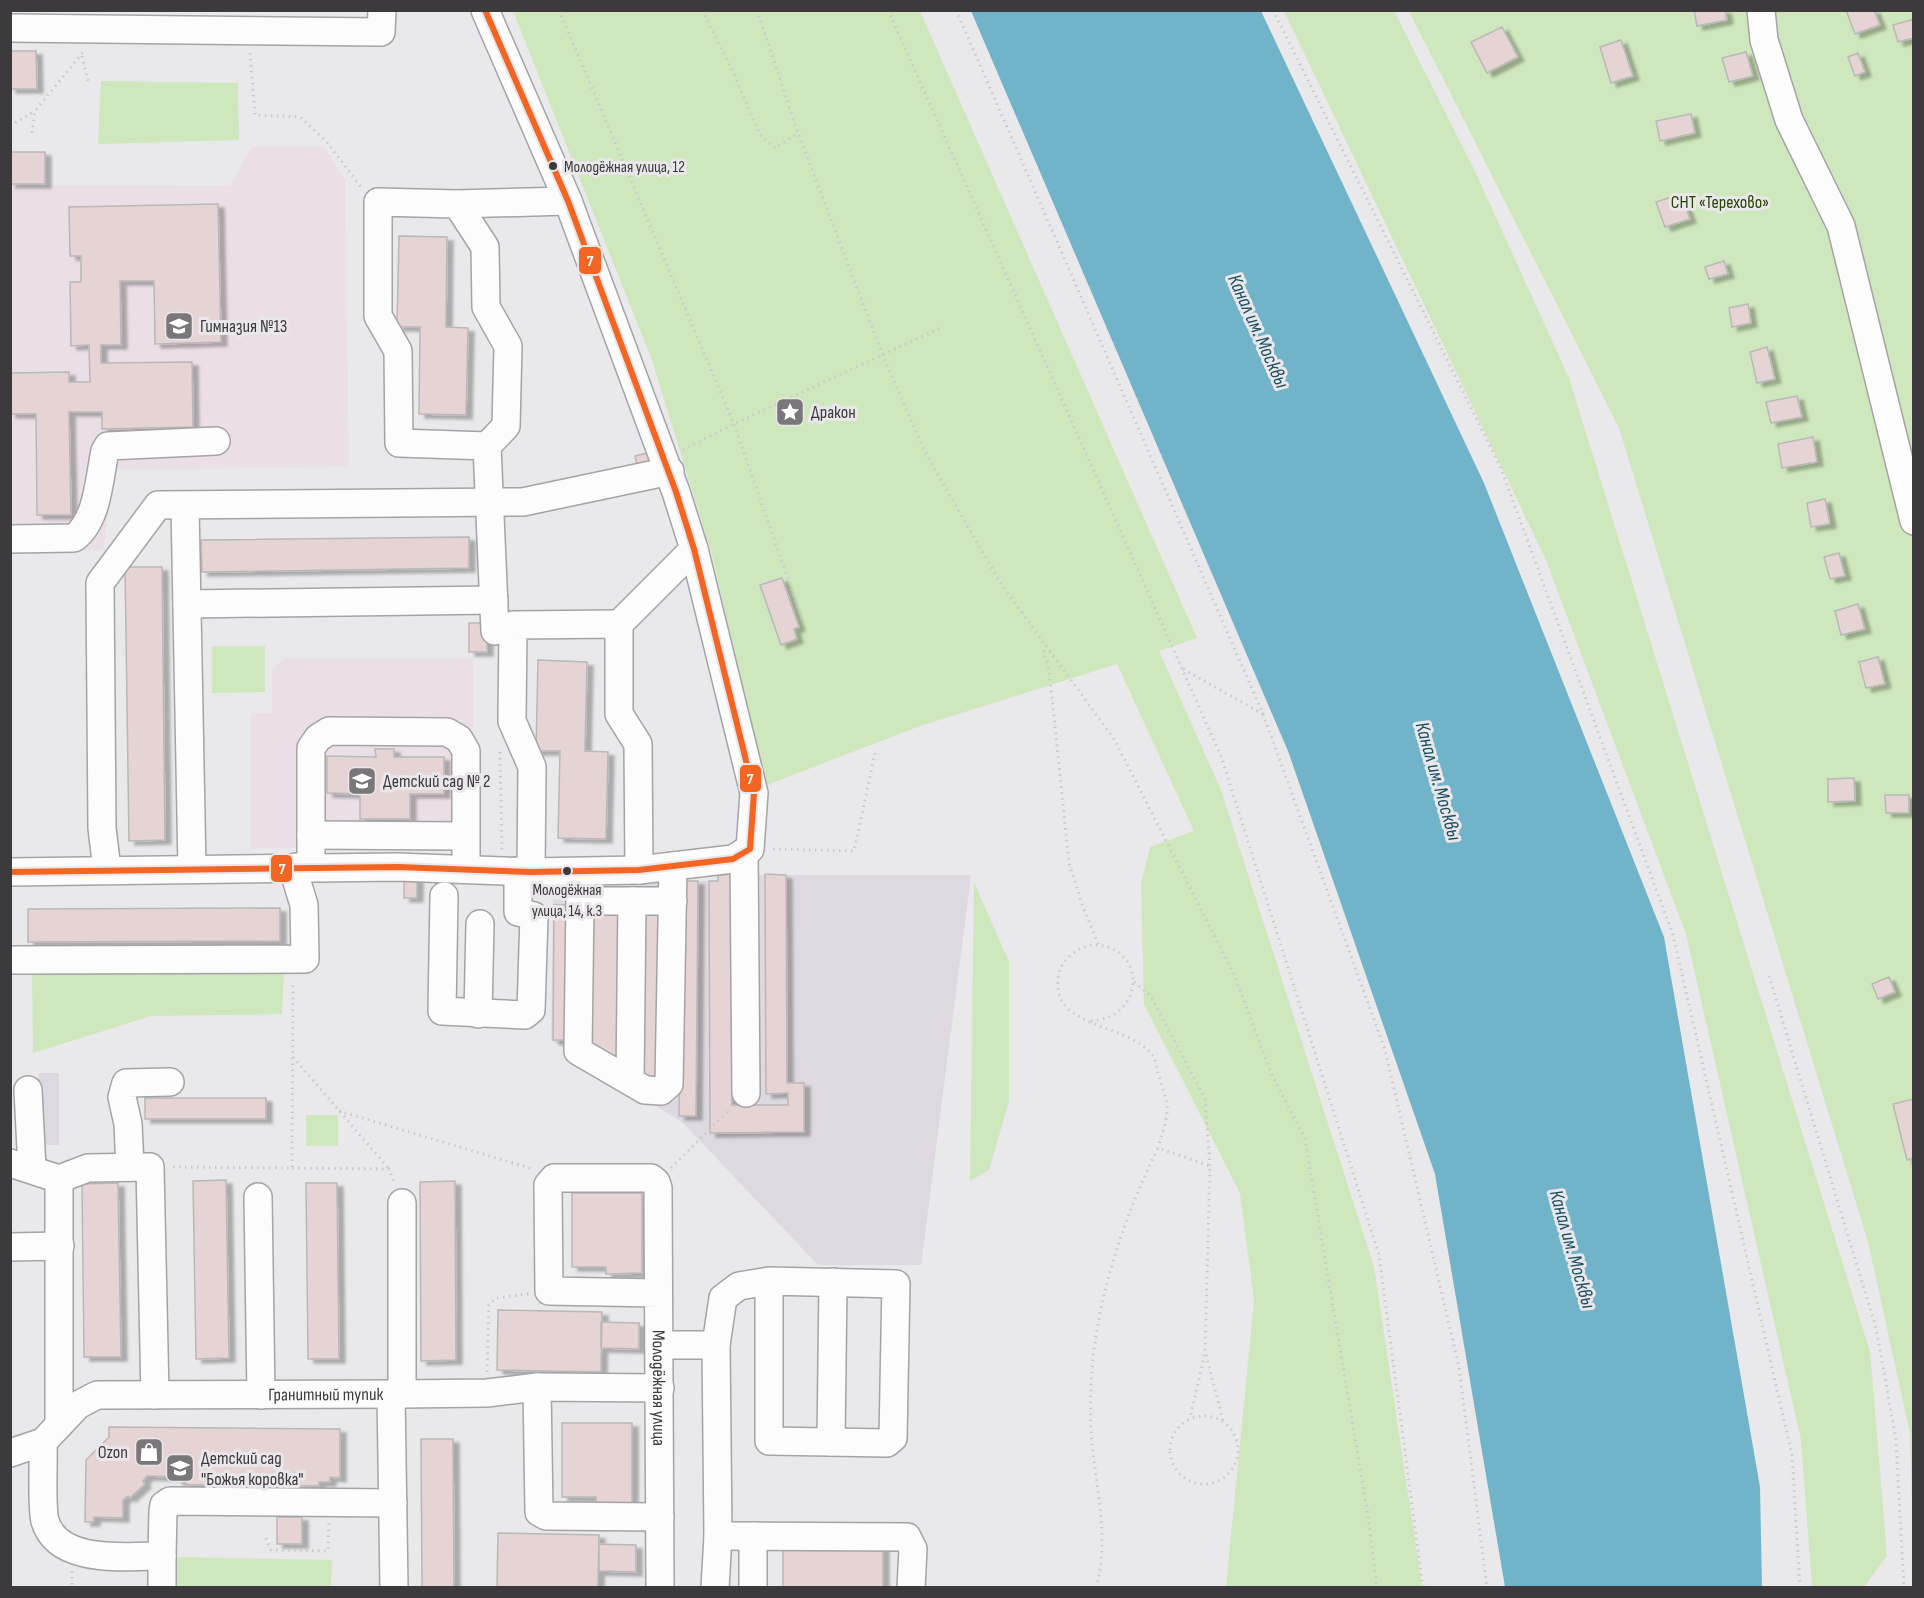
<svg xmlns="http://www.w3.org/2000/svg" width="1924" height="1598" font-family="'Sofia Sans Condensed',sans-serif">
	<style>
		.built { fill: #ded9e0 }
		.education { fill: #ebdfe7 }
		.green { fill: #cfe7bc }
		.water { fill: #71b4c9 }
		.building { fill: #e5d4d3; stroke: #b9b8b8; stroke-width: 1.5; filter: url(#shadow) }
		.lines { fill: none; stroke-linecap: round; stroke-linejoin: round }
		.minor-casing { stroke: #a4a3a5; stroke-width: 30 }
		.path { stroke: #c9c9c9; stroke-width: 3; stroke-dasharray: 1.5 4.5; stroke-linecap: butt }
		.minor { stroke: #fcfcfc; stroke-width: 27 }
		.bus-1-casing { stroke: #eae7eb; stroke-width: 10 }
		.bus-1 { stroke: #f26522; stroke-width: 6 }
		.bus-dot { fill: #3c3a3c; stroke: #eae7eb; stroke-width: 2 }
		.labels { text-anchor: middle; stroke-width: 6; stroke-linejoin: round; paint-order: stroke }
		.bus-label { font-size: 16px; fill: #3c3a3c; stroke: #eae7eb; text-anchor: start }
		.park-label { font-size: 18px; fill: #274408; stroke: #eae7eb }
		.poi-label { font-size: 18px; fill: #3c3a3c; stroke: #eae7eb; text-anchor: start }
		.street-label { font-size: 18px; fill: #3c3a3c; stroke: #eae7eb }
		.water-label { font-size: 20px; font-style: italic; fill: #194f5f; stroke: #eae7eb }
		.line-badge { stroke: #eae7eb; stroke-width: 2 }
		.badge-label { font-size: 16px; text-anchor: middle; font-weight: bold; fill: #fff }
	</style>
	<defs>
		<filter id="shadow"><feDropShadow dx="6" dy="4" stdDeviation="1.5" flood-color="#0004"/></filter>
	</defs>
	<rect width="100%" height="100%" fill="#e9e8ea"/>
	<path class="built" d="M718,875H971L921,1265H818L683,1123L551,1040L553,899L629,900V881H717Z
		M39,1073H59V1145H39Z"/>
	<path class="education" d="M324,146L345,180L349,467L114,470L103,550L11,552L10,185L230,186L252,147Z
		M284,658H473V849L251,848V713H272V671Z"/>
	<path class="green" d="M513,11H920L1197,638L1159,651L1221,790L1374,1267L1422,1587H1226L1254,1301L1240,1193L1144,1004L1141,883L1150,847L1194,831L1117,664L920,726L764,786L712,555L652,360Z
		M1284,11H1394L1474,169L1569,378L1870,1352L1887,1556L1864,1587H1812L1801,1440L1686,934L1546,560Z
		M1409,11H1913V1540L1910,1433L1868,1242L1619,428Z
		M101,81L238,83L239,140L98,144Z
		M212,646H265V692L212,693Z
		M974,882L1009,962V1101L989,1170L970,1181Z
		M284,971L282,1014L151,1016L33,1053L32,972Z
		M306,1115H338V1146H306Z
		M171,1557L332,1560L331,1587L170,1588Z"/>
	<path class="water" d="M971,11H1261L1484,483L1664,937L1760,1487L1762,1587H1505L1435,1174L1288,751Z"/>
	<path class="building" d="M1694,10H1725L1727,20L1697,26Z
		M1846,10H1874L1880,25L1855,34Z
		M1914,19V38L1898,42L1893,25Z
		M1502,27L1518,57L1487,73L1471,42Z
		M1621,40L1633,76L1611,83L1600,47Z
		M10,51H36L37,89H10Z
		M1746,52L1753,76L1729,82L1722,58Z
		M1858,53L1865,72L1855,76L1848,57Z
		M1691,114L1695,133L1660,141L1656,121Z
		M10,152H45V184H10Z
		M1681,194L1690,219L1665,227L1656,202Z
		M218,204L221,342L155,344L154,281H120L121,345H101V363L192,362L193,427L102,429V412H69L71,515H37L36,414H10V373L69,372V382H90L89,345L71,346L70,282H81V256H70L69,207Z
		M399,236L447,237L446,327L468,328L466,415L419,414L420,327H397Z
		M1724,261L1728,274L1709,279L1705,267Z
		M1748,304L1751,323L1732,327L1729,308Z
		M1767,347L1775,379L1757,383L1750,352Z
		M1797,396L1802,417L1771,423L1766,402Z
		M1813,437L1817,462L1782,468L1778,444Z
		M651,452L654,465L638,469L635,456Z
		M1825,499L1830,524L1811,527L1807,503Z
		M469,537V568L202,572L201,540Z
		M1839,553L1845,576L1830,579L1824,557Z
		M125,567H162L165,840L129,841Z
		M782,578L799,627L794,629L797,639L781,645L760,585Z
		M1858,604L1865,629L1841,635L1835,611Z
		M469,623H487V652H469Z
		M1878,657L1885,684L1866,688L1859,662Z
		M538,660L587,662L585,751L608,752L606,839L558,838L560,751H536Z
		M375,749H394V757H444V794H410V819H360V794L327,793V756L376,757Z
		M1854,778L1855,801L1828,802V779Z
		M1885,795H1909V813H1886Z
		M736,874L731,889L732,1105H788V1093L766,1094L765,874L786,875L787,1083H804V1132L710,1133L709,881H718V875Z
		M404,878H417V898H404Z
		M681,881H698L696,1116H679Z
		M554,905H570L569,1040H553Z
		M588,906L621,907L619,1059H603L586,1051Z
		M645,906H661L660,1079H644Z
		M280,908V941L28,942V909Z
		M1889,977L1895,992L1878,999L1872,984Z
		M145,1098H266V1119H145Z
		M1914,1099V1158L1907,1160L1893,1104Z
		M226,1180L229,1358L196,1359L193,1181Z
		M455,1181L456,1360L421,1361L420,1182Z
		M118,1183L121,1357H84L82,1184Z
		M306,1183H337L339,1359H308Z
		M572,1193H642V1273L606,1274V1267H572Z
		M498,1310L602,1312L601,1372L497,1370Z
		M601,1322L639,1323V1349L601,1348Z
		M562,1423H632V1503H596V1497H562Z
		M109,1427L340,1429V1478L330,1477V1482H319V1486H300V1481H291V1477H273V1482H262V1486L243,1485V1481H234V1477H216V1482H205V1485H186V1481H177V1477L147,1476L143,1481L145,1484L130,1498L128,1496L123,1500V1518L94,1517V1522H85L86,1460L109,1437Z
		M421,1439H453L454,1588H422Z
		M277,1517H302V1544H277Z
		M498,1533L599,1535L598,1588H497Z
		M599,1544L636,1545V1572L599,1571Z
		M783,1546L883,1547V1588H783Z"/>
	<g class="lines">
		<g class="minor-casing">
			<g id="minor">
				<path d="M1761,10L1764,40L1789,120L1841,226L1914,521"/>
				<path d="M10,28L381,32L382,10"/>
				<path d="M457,204L568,201"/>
				<path d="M487,446L399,443L398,351L378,316V202L457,204L485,247L486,307L508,346L506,426L487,446L495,631"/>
				<path d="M185,506L192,869"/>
				<path d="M10,539L74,538C98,520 99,479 105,451L108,446L216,441"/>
				<path d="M187,604L494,600"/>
				<path d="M619,624L694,549"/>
				<path d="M311,835L465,836"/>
				<path d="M744,852L746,1093"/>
				<path d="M311,867V748L318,738L329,731L447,732L459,739L466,751V869"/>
				<path d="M107,870L102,828L100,583L158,505L523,502L670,471"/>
				<path d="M10,872L398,867L531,872L639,870L733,859L750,849L754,793L694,549L676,492L568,201L485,10"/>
				<path d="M531,872L532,767L512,721L513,625L619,624V714L638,744L639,870"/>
				<path d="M444,896L442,1011L525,1015L531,1010L534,916L518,912V871"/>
				<path d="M673,901H580L578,1051L645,1090L661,1091L669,1084L673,866"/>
				<path d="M10,960L305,959L304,905L297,882L296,867"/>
				<path d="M478,1014L480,924"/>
				<path d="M630,1081L632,901"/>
				<path d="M28,1090L32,1169"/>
				<path d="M10,1163L59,1179L88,1168L150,1167L155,1395"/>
				<path d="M130,1167L128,1124L122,1097L126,1083L170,1082"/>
				<path d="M59,1179V1425"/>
				<path d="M258,1197L261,1395"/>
				<path d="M402,1203V1394"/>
				<path d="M10,1247L60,1246"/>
				<path id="s1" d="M658,1293L549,1291L548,1185L554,1178H651L656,1182L658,1188L660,1588"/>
				<path d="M659,1345H716"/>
				<path d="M537,1387L539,1512L546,1516L660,1517"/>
				<path d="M391,1394L394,1588"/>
				<path d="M43,1442C44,1460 41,1506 45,1521C58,1565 127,1556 162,1556L163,1511L164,1505L170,1501L393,1503"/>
				<path d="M831,1442L833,1282"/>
				<path id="s2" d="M10,1453L43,1442L78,1405L97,1395L402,1394L487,1393L537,1387L660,1388"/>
				<path d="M718,1536L907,1537L913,1549L911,1588"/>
				<path d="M162,1588V1556"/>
				<path d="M715,1588L718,1536L716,1345L723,1298L739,1286L769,1281L896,1284L893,1438L887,1443L769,1441V1281"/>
				<path d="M753,1588V1536"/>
			</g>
		</g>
		<path class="path" d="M559,10L734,424L803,622
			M702,10L734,74L760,135L775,148L798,133
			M757,10L798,133L883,356L926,454L1001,584L1114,739L1234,974L1271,1073L1305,1139L1368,1516L1377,1588
			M888,10L1221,756L1379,1255L1423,1588
			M956,10L1263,714L1183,669
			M1273,10L1500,466L1673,935L1792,1455L1800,1588
			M250,53L255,115L300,117L326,141L361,187
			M82,56L89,85
			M10,126L35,111
			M32,133L35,111L84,51
			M683,450L734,424L940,328
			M1047,645L1043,653L1048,664L1053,707L1069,863L1083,907L1099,946
			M1263,714L1385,1050L1459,1367L1487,1588
			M500,752L502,851
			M773,849L854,851L875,753
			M1769,976L1876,1328L1896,1440L1904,1588
			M1134,982L1151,996L1205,1099L1210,1166
			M1091,1021C1145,1018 1147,948 1096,945C1085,945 1075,950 1068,958C1061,965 1058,972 1058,982C1055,1029 1131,1024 1153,1056C1156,1060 1156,1068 1158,1073C1161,1083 1165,1094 1167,1104C1169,1117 1161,1136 1158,1148
			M293,1057L389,1169
			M339,1111L533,1169
			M173,1167L292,1168L293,982
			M292,1168L389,1169L394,1182
			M671,1168L730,1109
			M1206,1355L1223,1420
			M487,1372L489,1305L496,1298L529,1294
			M1170 1450a34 34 0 1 1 68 0a34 34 0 1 1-68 0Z
			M266,1538L271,1550L328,1551L329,1523
			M72,1571V1588
			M1096,1588C1111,1535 1094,1483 1091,1429C1086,1331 1115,1236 1158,1148L1210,1166L1205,1353L1190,1418"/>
		<use href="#minor" class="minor"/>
		<g class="bus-1-casing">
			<path id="bus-1" d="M10,872L398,867L531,872L639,870L733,859L750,849L754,793L694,549L676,492L568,201L485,10"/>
		</g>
		<use href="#bus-1" class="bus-1"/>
	</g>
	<defs>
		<g id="school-square" transform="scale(1.5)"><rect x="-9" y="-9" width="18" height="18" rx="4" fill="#797779" stroke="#eae7eb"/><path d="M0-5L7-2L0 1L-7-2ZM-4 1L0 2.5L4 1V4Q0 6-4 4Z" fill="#fff"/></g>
		<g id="sight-square" transform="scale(1.5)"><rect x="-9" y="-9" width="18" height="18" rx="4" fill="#797779" stroke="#eae7eb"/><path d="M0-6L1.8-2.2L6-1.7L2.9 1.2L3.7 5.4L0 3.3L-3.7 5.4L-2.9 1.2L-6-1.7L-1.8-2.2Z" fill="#fff"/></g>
		<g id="shop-square" transform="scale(1.5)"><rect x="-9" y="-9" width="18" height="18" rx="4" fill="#797779" stroke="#eae7eb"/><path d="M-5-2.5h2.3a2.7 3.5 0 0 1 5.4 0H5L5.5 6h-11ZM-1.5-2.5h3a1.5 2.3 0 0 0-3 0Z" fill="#fff"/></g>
	</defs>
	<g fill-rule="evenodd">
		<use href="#school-square" x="179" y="326"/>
		<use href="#sight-square" x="790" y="412"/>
		<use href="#school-square" x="362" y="781"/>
		<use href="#shop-square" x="149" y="1452"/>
		<use href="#school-square" x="180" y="1468"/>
	</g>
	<g class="bus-dot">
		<circle cx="553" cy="166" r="5"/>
		<circle cx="567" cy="871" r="5"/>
	</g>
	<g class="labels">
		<g class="bus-label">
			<text x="564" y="172">Молодёжная улица, 12</text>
			<text x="567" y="895" text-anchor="middle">Молодёжная<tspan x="567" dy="21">улица, 14, к.3</tspan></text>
		</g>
		<g class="park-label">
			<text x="1720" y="208">СНТ «Терехово»</text>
		</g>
		<g class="poi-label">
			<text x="200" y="332">Гимназия №13</text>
			<text x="811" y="418">Дракон</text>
			<text x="383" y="787">Детский сад № 2</text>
			<text x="128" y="1458" text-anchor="end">Ozon</text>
			<text x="201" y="1464">Детский сад<tspan x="201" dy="21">"Божья коровка"</tspan></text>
		</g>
		<g class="street-label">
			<text dy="6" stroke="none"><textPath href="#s1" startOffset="534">Молодёжная улица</textPath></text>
			<text dy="6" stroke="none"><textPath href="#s2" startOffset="336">Гранитный тупик</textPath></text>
		</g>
		<g class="water-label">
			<text transform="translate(1259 331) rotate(66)" y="7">Канал им. Москвы</text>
			<text transform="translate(1439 781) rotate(74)" y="7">Канал им. Москвы</text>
			<text transform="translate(1573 1249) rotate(74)" y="7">Канал им. Москвы</text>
		</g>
	</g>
	<g class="line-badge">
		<rect x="578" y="246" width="24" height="29" rx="6" fill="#f26522"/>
		<rect x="739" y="764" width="23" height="29" rx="6" fill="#f26522"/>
		<rect x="270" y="854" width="23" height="29" rx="6" fill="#f26522"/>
	</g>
	<g class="badge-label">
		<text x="590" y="266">7</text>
		<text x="750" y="784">7</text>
		<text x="282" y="874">7</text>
	</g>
	<rect width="1924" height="1598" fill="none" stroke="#3c3a3c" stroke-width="24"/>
</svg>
